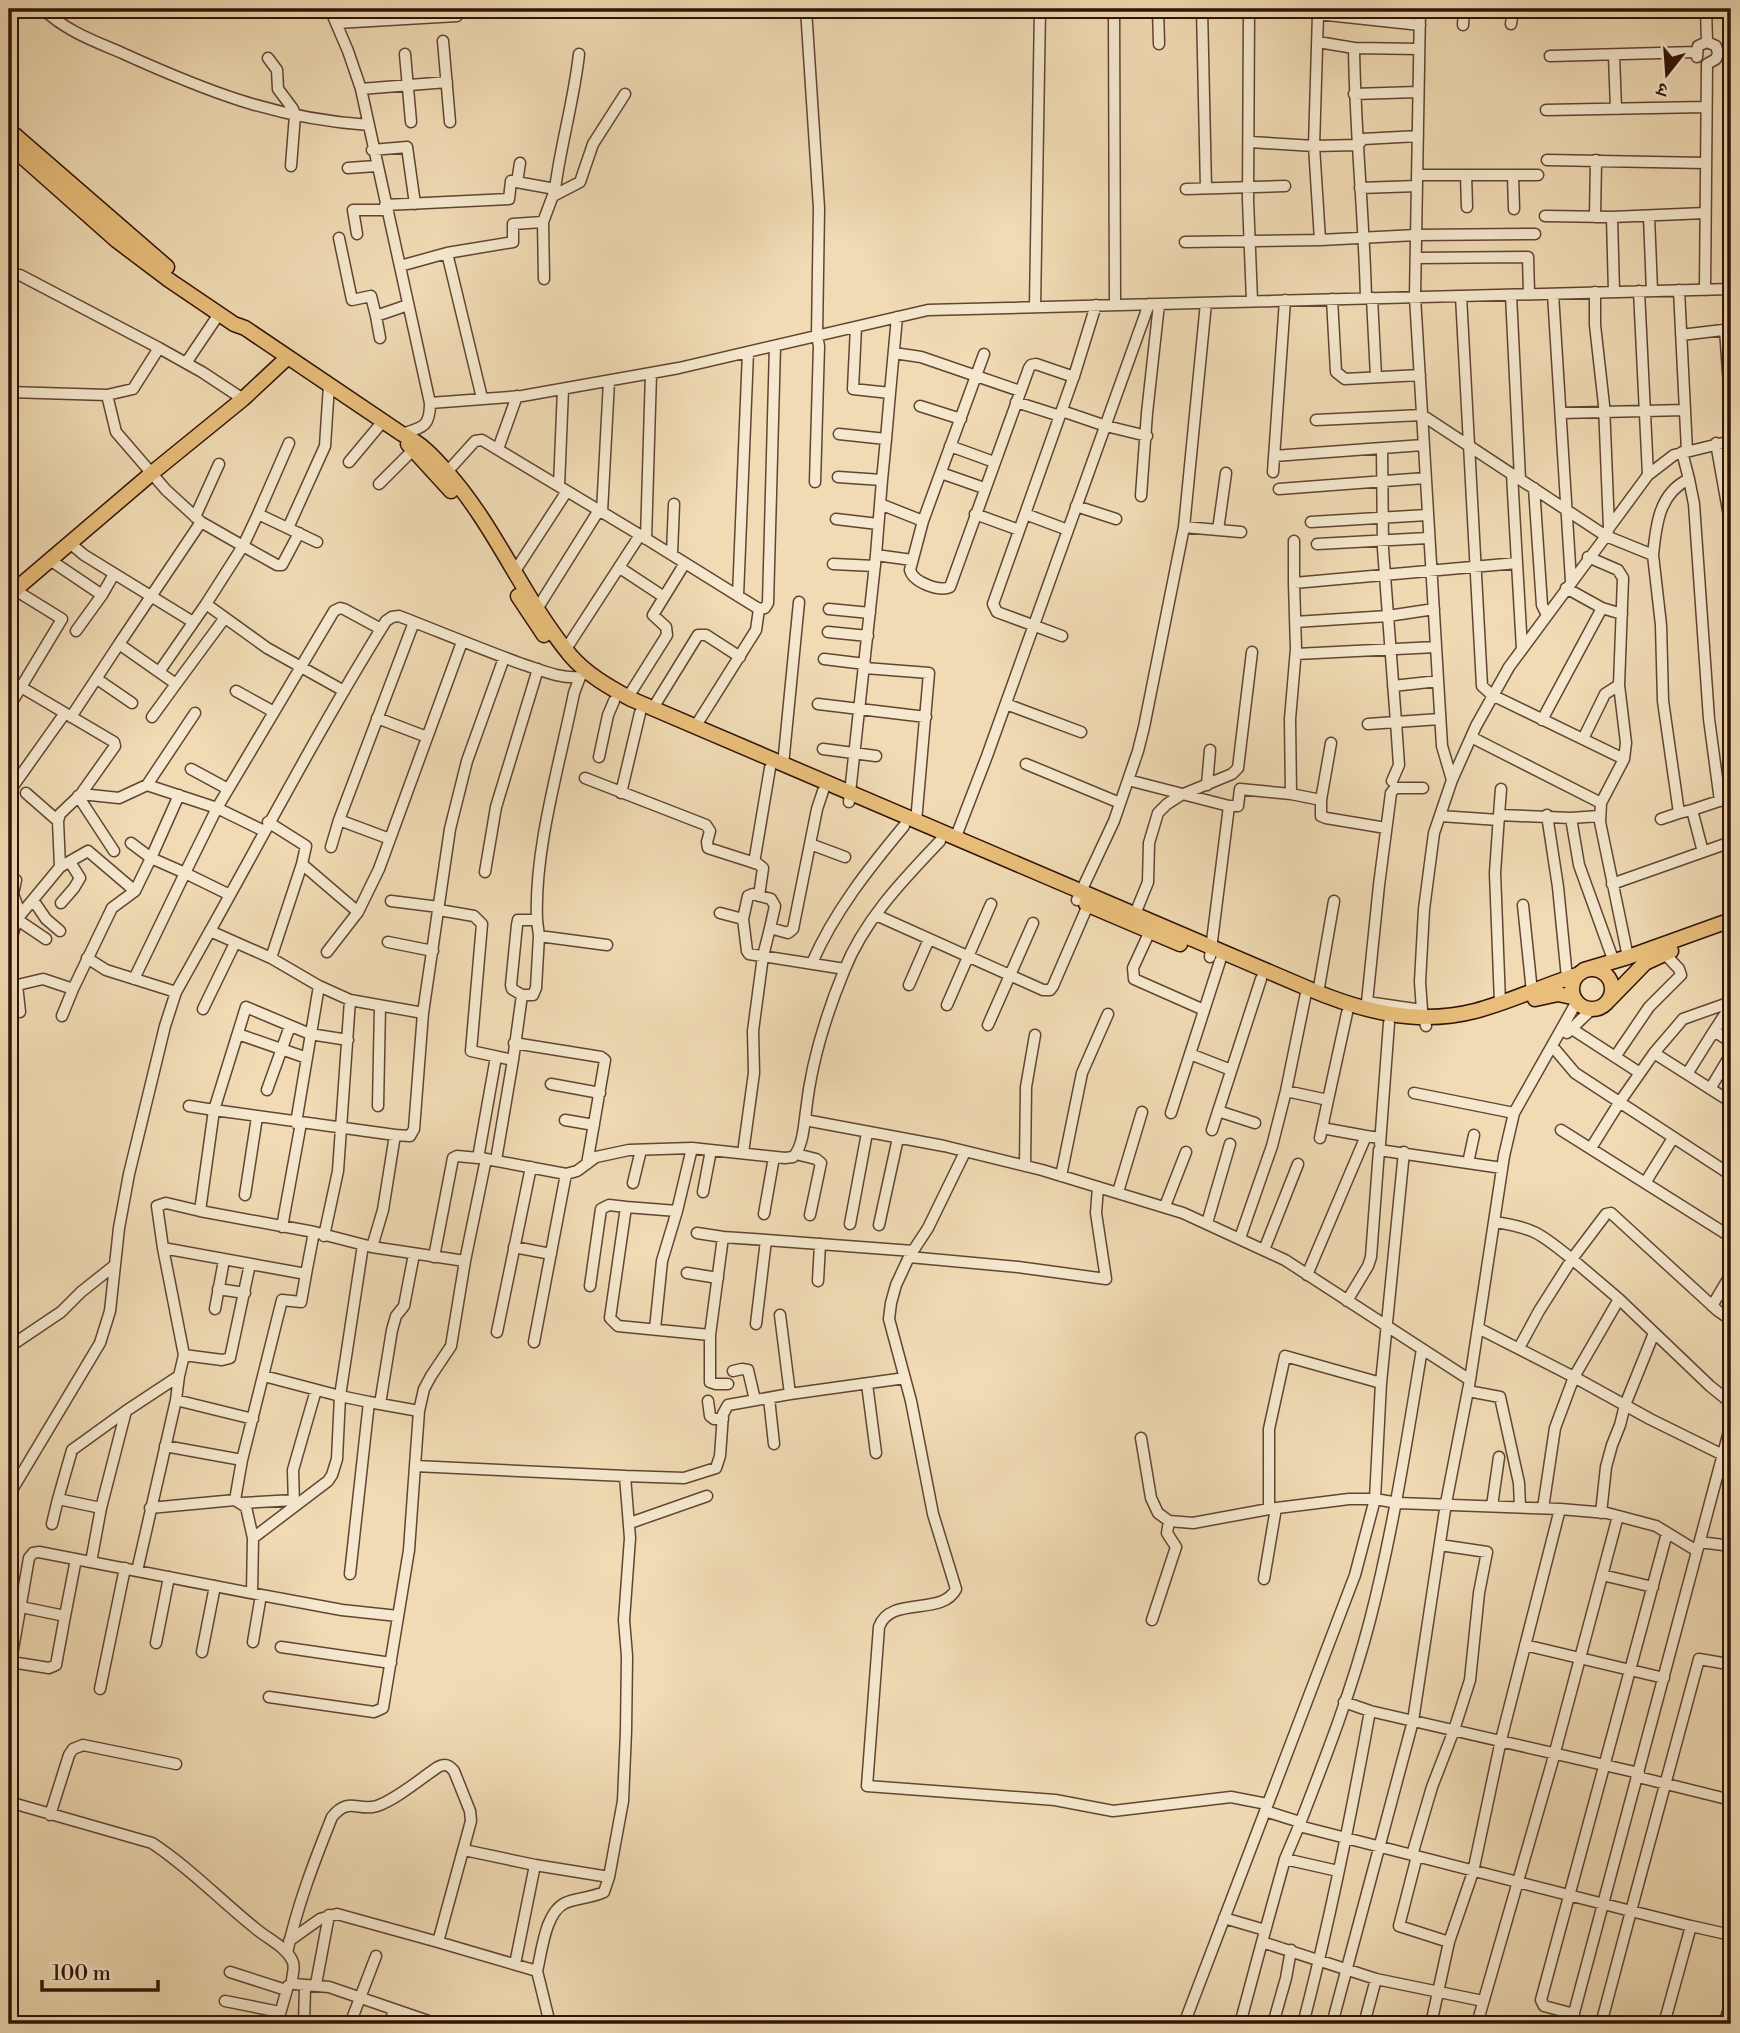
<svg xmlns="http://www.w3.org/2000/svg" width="1740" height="2033" font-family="'Libre Bodoni','Noto Serif Devanagari',serif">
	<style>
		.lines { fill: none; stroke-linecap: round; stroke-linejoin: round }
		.minor-casing { stroke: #624432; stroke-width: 13 }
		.major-casing { stroke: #321207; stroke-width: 17 }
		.minor { stroke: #f5e8ce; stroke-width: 10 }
		.major { stroke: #e8be7a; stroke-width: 14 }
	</style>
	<rect width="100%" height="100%" fill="#f0dbb4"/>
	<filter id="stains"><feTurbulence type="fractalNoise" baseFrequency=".00286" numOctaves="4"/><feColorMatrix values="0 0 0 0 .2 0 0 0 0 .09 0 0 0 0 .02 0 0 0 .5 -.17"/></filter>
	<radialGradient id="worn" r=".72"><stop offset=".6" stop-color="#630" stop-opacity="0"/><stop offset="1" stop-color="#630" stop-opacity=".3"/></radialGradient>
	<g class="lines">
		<g class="minor-casing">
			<path id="minor" d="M43,9C66,31 94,41 122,53C206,91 276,119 369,125
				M330,9L348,51L361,89L430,403
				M806,9L819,208L817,336L819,346L815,482
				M1114,9L1115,305
				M1158,9L1159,44
				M1202,9L1206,188
				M1249,9L1248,200L1252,301
				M1420,9L1415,297L1442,746L1452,780L1434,833L1424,909L1420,982L1422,1010L1426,1026
				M1706,9L1707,42
				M1202,10L1248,9
				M337,23L457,16
				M1511,24L1513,9
				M1463,25L1464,9
				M443,41L450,122
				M1318,42L1354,48C1355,131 1364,215 1366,298
				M1354,48L1419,49
				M405,54L411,122
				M1614,55L1616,109
				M1550,56L1696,52
				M1697,57L1698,46L1707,42
				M268,58L277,70L278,89L293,109L295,115L291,166
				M1707,64L1716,59L1718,53L1716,46L1707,42
				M361,89L447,82
				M1354,94L1417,92
				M1546,110L1705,107
				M1250,142L1314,146L1358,145L1363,139L1418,136
				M372,150L407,147L415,204
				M1547,160L1705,163
				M348,168L376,166
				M1417,175H1538
				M1466,175L1467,207
				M1513,175L1514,209
				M517,182L520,163
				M1360,188L1417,186
				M1186,189L1285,186
				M553,196L580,182L593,144L625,94
				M385,205L509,199L511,181L555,189C561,143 574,100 579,54
				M1545,216L1612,217
				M1649,216L1652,291
				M1595,217L1596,160
				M357,234L353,210H386
				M339,238L352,300L371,296L376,316L408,305
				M1320,240L1416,235L1535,234
				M1185,242L1320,240L1314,146L1318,14L1420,25
				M1416,258L1528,257L1529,294
				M400,266L447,253
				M20,275L159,348
				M544,279L543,222L555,190
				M1679,290L1687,451
				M1705,290L1707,64
				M1639,291L1648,475
				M1595,292V325L1604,405L1609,528
				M1614,292L1612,217L1705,213
				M1553,294L1571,581
				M1511,295L1520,479
				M1461,296L1482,686L1492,695L1624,759
				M1372,298L1376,377
				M1332,299L1336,372L1345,379L1420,375
				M1035,307L1040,9
				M376,316L380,338
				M856,327L853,389L890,393L897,317
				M1725,329L1731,414
				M1681,335L1731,329
				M894,353L921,357L1020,391
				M984,354L923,521L910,570C913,582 939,592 950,587L1029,368L1031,365L1036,364L1074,377
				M186,363L219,314
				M9,392L107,395L116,432L166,490L201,522L243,546L206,604L267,648L344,691
				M107,395L133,389L159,348L202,372L243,399
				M482,398L447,253L513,242V224L543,222
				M1016,402L1060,416
				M920,406L961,419
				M1062,411L1106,426L1147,436
				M1561,413L1685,410
				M1316,420L1422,415L1606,536L1509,667L1476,726L1452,780
				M402,434C423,427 430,427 430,403L522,396L679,368L928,310L1731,289
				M839,434L886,439L890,393
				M1716,443L1731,527
				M950,446L994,462
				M1382,448L1423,445
				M498,449L517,396
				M1274,456L1382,448L1383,549L1396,722L1440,719
				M349,462L384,420
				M447,472L475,441L482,440L640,535
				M1273,472L1285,300
				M941,473L984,488
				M838,477L882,480L886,439
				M1689,479L1694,504L1709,719L1720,801
				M882,480L876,555L912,560
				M379,484L413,450
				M559,486L563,389
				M1534,488L1542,605L1547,615
				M1279,489L1425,478
				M1141,496L1147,413L1159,304
				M880,504L923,521
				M1076,506L1116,519
				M602,512L609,381
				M258,514L289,443
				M975,514L1019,530
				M1025,514L1068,530
				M195,517L219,464
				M836,519L878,524
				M1311,522L1427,515
				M1184,527L1241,532
				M288,528L325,446L329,385
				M1218,530L1226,473
				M299,533L282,565H277L243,546L258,514L317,542
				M646,539L651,373
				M71,544L84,555L193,622
				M1317,544L1428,538
				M672,554L674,504
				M1653,555C1656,525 1659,493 1689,479L1682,452
				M1588,557L1618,570L1623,578L1619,685L1626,743L1624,759L1601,803
				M50,560L102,595L114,574
				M1517,563L1522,649
				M833,564L875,566
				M620,568L664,597
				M515,571L567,491
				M1294,583V541
				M1566,588L1602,608L1622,614
				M738,596L748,352
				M537,609L599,510
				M759,609L765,608L768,603L775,346
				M829,609L870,613
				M1295,622L1388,616L1434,609
				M76,631L102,595
				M828,632L868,636
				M1062,636L997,612L993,604L1075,373L1096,305
				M119,644L201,522
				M566,649L640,535L759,609L756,630L695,727
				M1296,654L1436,647
				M504,658L467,761L450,829L423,1013L350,1000L319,986L271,958L210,931C268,827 323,722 386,621L392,617L399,616C440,632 481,649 522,664C541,670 560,679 580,677L587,670
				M824,659L865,664
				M865,668L929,673L916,822
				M159,672L206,604
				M97,679L132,703
				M9,680L114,742L115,746L81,794L60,814L58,821L60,867L17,919L9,947
				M1393,686L1438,681
				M236,691L274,712
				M628,697L667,635L666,627L653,615L685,563
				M818,704L926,717
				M1006,704L1081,732
				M9,707L62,619L15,590
				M653,708L698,635H706L740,657
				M71,717L119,644L176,684L224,619
				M152,717L176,684
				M377,718L427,737
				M1542,720L1602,608
				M1368,724L1396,722L1399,765L1392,781
				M1471,737L1601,803L1600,822L1628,957
				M1583,739L1605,694L1619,685
				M823,749L876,756
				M599,757L608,715L614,701
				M1026,764L1120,803
				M783,765L799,602
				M191,769L228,789
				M585,778L706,825L710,831L707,842L708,848L758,864L763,868L759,896
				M1128,780L1229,806
				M147,785L195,713
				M1207,785L1210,750
				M11,789L65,713
				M26,793L58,821
				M621,793L640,713
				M81,794L119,798L147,785L217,808L264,831
				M1291,794L1290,719L1296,649L1294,583L1517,563L1512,474
				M78,796L114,851
				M1321,800L1331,743
				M849,802L876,555
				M1692,810L1731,797
				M1499,815L1501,789
				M1547,815L1558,887L1567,978
				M1440,816L1499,820
				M1599,816L1571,818L1579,865L1614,962
				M1661,819L1679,813
				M339,820L390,839
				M268,822L306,846L302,864L358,912L379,869L462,642
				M955,839L987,756L1149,304
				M810,844L845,857
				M331,847L339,820L414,622
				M1703,852L1692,810L1679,813L1663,701L1661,625L1653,555L1606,536L1609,528L1648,475L1674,455L1731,441
				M754,863L770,768
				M60,867L88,851L135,891L151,858L131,843
				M485,872L496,807L538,669
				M16,880L13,894L20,913
				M1612,884L1731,842
				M230,895L185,873L217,808L334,611L340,608L344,609L381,629
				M33,900L46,919L60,931
				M1077,900L1114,821L1138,751L1144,727L1184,527L1206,303
				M391,901L439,907
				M61,903L74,888L80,878L70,862
				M1523,905L1532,992
				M439,910L474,916L482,924L471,1051L513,1060L496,1160
				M720,913L743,919L747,951L749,954L845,969
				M9,914L46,939
				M1135,914L1148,882L1149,843L1158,813L1167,804L1181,795L1232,774L1238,768L1252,652
				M876,915L1043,990H1050L1053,986L1088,905
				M743,919L748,896L753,894L771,899L775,906L770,928
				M1150,931L1133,968L1134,979L1204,1010
				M539,936L607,945
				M388,942L433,951
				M327,952L358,912
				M1210,957L1229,806H1238L1240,789L1291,794L1321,800V816L1326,818L1386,828
				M87,958L106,970L176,992
				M271,958L302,864
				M812,963C834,912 869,868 904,826
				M134,979L185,873L151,858L179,795
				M17,985L20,1012
				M909,985L929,939
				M9,987L43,979L73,989L112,908L135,891
				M1318,993L1334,901
				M522,995H533L536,988L539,936L537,920
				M1500,1003L1495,873L1499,815L1571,818
				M947,1005L991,904
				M1731,1005L1714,1031L1731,1042
				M203,1009L235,943
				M1422,1010L1367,1002L1379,885L1391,793L1395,788H1423
				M423,1013L414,1129L410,1136L395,1135L214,1110L200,1211L314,1232L372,1247L465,1261L486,1159L566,1174L577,1171L596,1157L629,1150L692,1148L785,1158L793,1157C803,1147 804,1125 806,1111C811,1063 826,1015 844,971C864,920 903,880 940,841
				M62,1016L73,989
				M988,1025L1033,923
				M1572,1029L1640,1073
				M1567,1033L1591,1010
				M238,1034L307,1058
				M514,1043L601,1057L605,1060L587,1164
				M1553,1047L1575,1073L1731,1175
				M1654,1053L1683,1019L1731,1002
				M1190,1054L1220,961
				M1615,1057L1649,1007L1681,975L1679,969L1665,954
				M513,1060L522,995L512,989L511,985L517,925L518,920H537C534,849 560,763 574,693L580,677
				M1687,1074L1714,1031
				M551,1084L600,1093
				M1710,1089L1731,1054
				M267,1090L290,1026
				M1286,1091L1307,988
				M1414,1093L1514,1113
				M1328,1100L1347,1013
				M189,1106L214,1110L246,1007L310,1034L348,1040
				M378,1106L380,1006
				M1218,1111L1255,1123
				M1171,1113L1190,1054L1231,1070
				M565,1120L594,1125
				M805,1120L944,1146L1042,1170L1183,1213L1285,1260L1470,1380L1446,1503L1413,1721L1332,2024
				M296,1123L319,986
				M1322,1128L1366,1136
				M1212,1130L1261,979
				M1561,1130L1731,1237
				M1380,1144L1389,1023
				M692,1148L677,1211L626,1207L610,1318L618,1326L710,1335L723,1237L766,1240
				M1591,1148L1619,1103L1654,1053L1731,1102
				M965,1152L928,1228L909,1257L896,1285L891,1303L889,1319L911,1401L933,1514L956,1589C942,1617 890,1595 879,1627L867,1786L1055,1800L1113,1811L1231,1797L1267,1804
				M743,1153L754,1073L753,1031L763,956L770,928L788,933L793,929L817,809L823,791
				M796,1154L816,1159L821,1163L810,1215
				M483,1158H478L496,1057
				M1468,1163L1474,1135
				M1025,1166L1026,1087L1035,1035
				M1061,1176L1082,1073L1108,1014
				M633,1183L641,1150
				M1645,1183L1673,1138
				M703,1192L711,1150
				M1118,1192L1142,1112
				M245,1195L257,1117
				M1165,1206L1186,1152
				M764,1214L774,1157
				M1495,1222C1535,1228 1541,1234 1572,1259L1606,1214L1611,1213L1718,1311L1731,1320
				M1207,1223L1230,1144
				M850,1224L867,1133
				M879,1225L898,1138
				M282,1227L301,1123
				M697,1233L723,1237
				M324,1236L338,1171L350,1000
				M1240,1238L1272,1146L1286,1091L1328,1100L1320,1138
				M363,1245L340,1396L369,1402
				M372,1247L383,1210L395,1135
				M514,1247L551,1254
				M163,1248L157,1206L166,1203L200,1211
				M1264,1250L1298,1164
				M414,1254L404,1306L396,1316L392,1330L380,1404L419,1411
				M434,1257L453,1158L457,1156L478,1158
				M909,1257L1018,1267L1106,1279L1096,1213L1098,1187
				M687,1273L718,1278
				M1307,1275L1366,1136L1380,1138
				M818,1281L820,1244
				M590,1286L601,1209L609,1205L626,1207
				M218,1289L245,1293
				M1347,1301L1368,1266L1371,1257L1379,1150L1502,1168
				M1712,1306L1731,1274
				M215,1309L224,1260
				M780,1315L790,1394L905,1378
				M756,1324L766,1240L913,1251
				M1478,1328L1574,1377L1619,1299L1710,1386L1731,1403
				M655,1329L662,1261L677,1211
				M497,1332L531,1167
				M710,1335V1382L716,1384H728
				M534,1342L566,1174
				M9,1347L61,1312L81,1292L115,1265
				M1519,1348L1539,1311L1572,1259L1619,1299
				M1422,1349C1407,1440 1393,1531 1370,1620C1352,1690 1325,1759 1299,1826L1631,1911L1601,2024
				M184,1355L222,1360L230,1358L250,1264
				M733,1371L742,1369L748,1370L755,1400
				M1470,1380L1504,1156L1514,1113L1576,1003
				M867,1384L876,1453
				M1468,1391L1500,1397L1519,1483L1520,1507
				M769,1398L774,1444
				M176,1400L253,1419
				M708,1401L710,1416L714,1419H723
				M1141,1438L1151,1498L1158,1513L1169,1521L1193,1523L1269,1509L1349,1499H1375L1381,1383L1404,1152
				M165,1446L242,1460
				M625,1476L684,1478L716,1468L720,1456L723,1414L728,1405L790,1394
				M9,1495L100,1343L110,1311L119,1228L129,1174L165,1026L176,992L210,931
				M235,1500L246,1507L253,1538L252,1593
				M242,1503L294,1500
				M294,1505L293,1470L316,1390
				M1492,1506L1499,1457
				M101,1508L58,1499L72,1450L126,1411
				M150,1508L235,1500L242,1460L282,1300L301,1302L306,1274
				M1543,1508L1555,1428L1574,1377L1650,1419L1723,1455
				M1269,1509V1429L1285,1356L1381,1383
				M1601,1513L1606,1467L1612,1445L1620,1425L1625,1405L1654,1333
				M630,1523L707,1496
				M52,1524L58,1499
				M253,1538L328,1481L332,1475L337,1459L340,1396L264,1376
				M1700,1542L1731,1546
				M91,1562L101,1508L126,1411L179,1376L184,1355L163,1248L306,1274L314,1232
				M137,1571L176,1400L179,1376
				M350,1574L369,1402L380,1404
				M1602,1575L1653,1587
				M1264,1579L1276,1508
				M21,1607L65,1616L76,1559
				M1152,1620L1176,1547L1167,1533L1169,1521
				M253,1642L261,1595
				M156,1643L169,1577
				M1525,1645L1664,1678
				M281,1647L391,1663
				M202,1652L215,1586
				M11,1662L49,1668L56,1665L65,1616
				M9,1672L29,1558L33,1553L39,1552L261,1595L342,1610L398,1616
				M100,1689L125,1568
				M269,1697L374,1712L383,1708L409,1550L415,1466
				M1370,1711L1639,1773
				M1638,1777L1731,1800
				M9,1802L152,1843C190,1868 220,1900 255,1928C266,1938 285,1946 292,1960C296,1967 292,1974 292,1981L294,1984L329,1987L437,2024
				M1265,1811L1300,1822
				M50,1815L69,1755L73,1749L83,1745L176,1764
				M1299,1826L1285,1859L1262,1942L1376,1979L1483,2001
				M464,1850L535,1865L609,1877L623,1801L626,1731L627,1656L624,1620L630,1538L625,1476L415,1466L419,1411L424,1389L431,1376L451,1346L465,1261
				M1412,1855L1432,1787L1454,1730L1470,1680L1479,1593L1487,1552L1440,1545
				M1417,1856L1399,1926L1449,1942
				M1285,1859L1338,1871
				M1224,1918L1265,1930
				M1691,1926L1731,1935
				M289,1941L320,1919L337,1914L438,1942
				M287,1953C297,1906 314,1862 332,1817C349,1796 358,1812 377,1806C397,1799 420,1779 438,1767C445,1763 449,1765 454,1771L470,1811L471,1821L438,1942L537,1971L550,2024
				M515,1964L535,1865
				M537,1971C542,1951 545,1913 565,1903C577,1898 591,1898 604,1892L609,1877
				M230,1972L286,1990
				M316,1984L329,1915
				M225,2001L280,2012
				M1574,2014L1544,2006L1541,2000L1667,1533
				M277,2024L288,1986
				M304,2024L305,1986
				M350,2024L376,1956
				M389,2024L394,2011
				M1184,2024L1355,1575L1375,1499L1398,1503L1560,1509L1607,1513L1656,1526L1697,1551
				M1240,2024L1262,1942
				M1273,2024L1286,1978L1291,1950
				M1303,2024C1330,1921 1351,1816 1370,1711L1344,1702
				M1364,2024L1376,1979
				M1431,2024L1449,1942L1473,1872L1501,1740L1560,1509
				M1477,2024L1552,1763L1618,1516
				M1571,2024L1731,1424
				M1664,2024L1691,1926L1631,1911L1699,1659L1728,1664L1731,1652
				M1724,2024L1731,2002"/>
		</g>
		<g class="major-casing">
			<path id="major" d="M9,130L167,267
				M9,145L116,240L169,280L234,324L245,328L402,434C421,443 433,456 447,472C496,527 523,598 570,655C586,674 609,687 631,699L1307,988C1361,1011 1417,1026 1475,1011C1510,1002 1542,986 1577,975
				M408,444L451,491
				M9,595L152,473L243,399L288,357
				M518,596L544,635
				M1086,904L1180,944
				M1572 989a20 20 0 1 1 40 0a20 20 0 1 1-40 0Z
				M1584,970L1628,957L1731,920
				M1535,999L1558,994L1572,997
				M1609,1000L1645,963L1671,951"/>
		</g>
		<use href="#minor" class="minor"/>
		<use href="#major" class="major"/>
	</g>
	<rect width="1740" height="2033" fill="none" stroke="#f0dbb4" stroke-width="35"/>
	<rect x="10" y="10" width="1719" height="2012" fill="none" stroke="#321207" stroke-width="3.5"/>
	<rect x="18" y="18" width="1705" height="1998" fill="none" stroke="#321207" stroke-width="2"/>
	<g transform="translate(1667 74) rotate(197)" stroke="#f5e8ce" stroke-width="5" paint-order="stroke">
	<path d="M0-5L12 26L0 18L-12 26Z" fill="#321207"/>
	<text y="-10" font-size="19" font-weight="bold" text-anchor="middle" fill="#321207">उ</text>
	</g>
	<path d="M42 1980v10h116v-10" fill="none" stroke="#321207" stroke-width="3.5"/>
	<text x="52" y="1980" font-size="21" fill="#321207" stroke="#f5e8ce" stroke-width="5" paint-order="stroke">100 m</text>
	<rect width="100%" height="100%" filter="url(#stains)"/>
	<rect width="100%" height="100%" fill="url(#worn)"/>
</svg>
